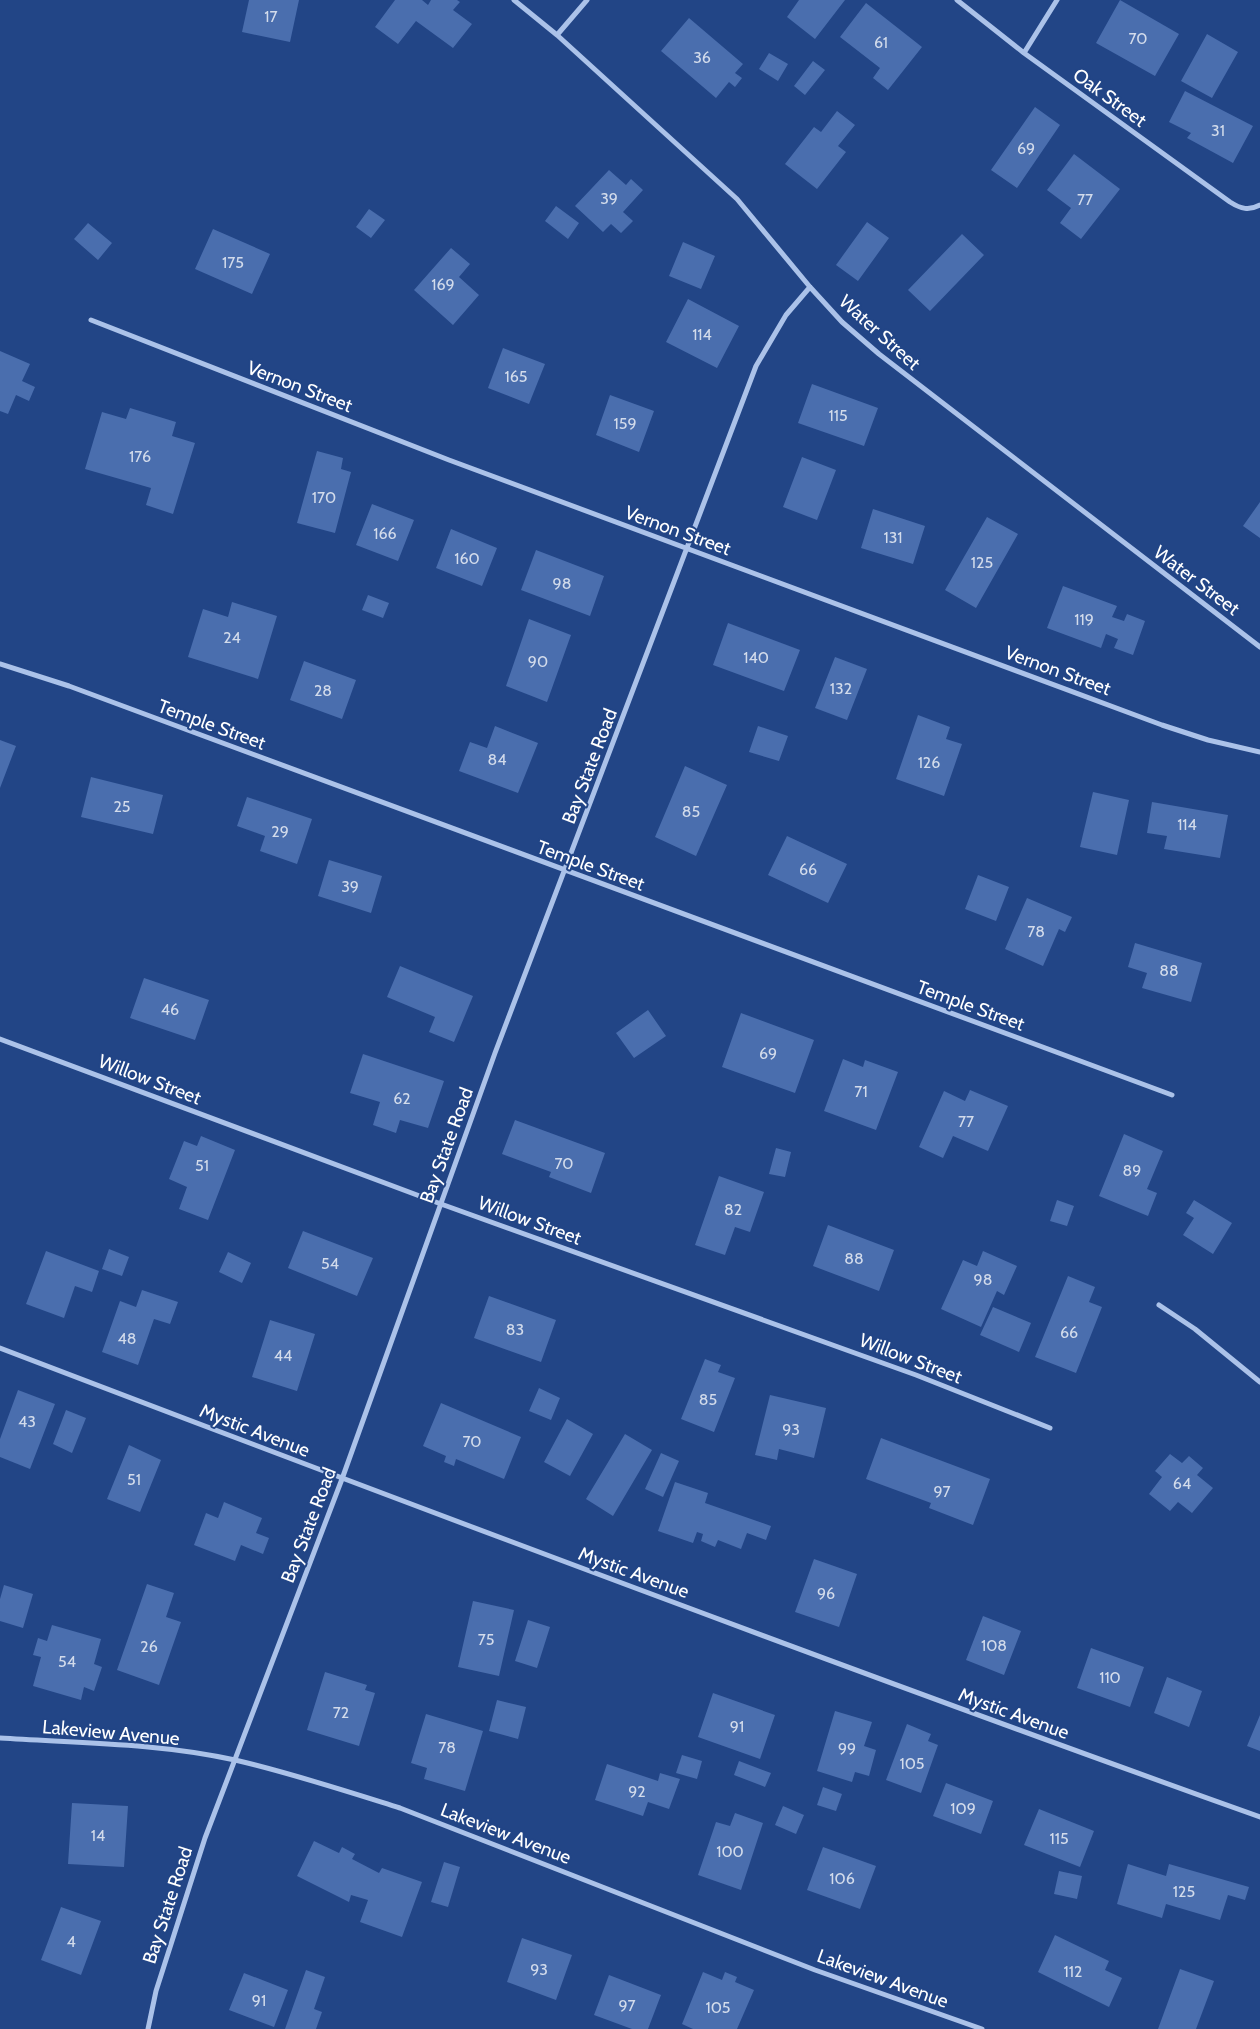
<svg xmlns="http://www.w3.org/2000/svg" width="1260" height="2029" font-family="Cabin,sans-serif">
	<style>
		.building { fill: #4a6eae }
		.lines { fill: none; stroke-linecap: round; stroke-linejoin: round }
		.minor { stroke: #abc2e9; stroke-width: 5 }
		.labels { text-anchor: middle; stroke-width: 4; stroke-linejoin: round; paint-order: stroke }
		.number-label { font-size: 16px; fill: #d2dbeb }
		.street-label { font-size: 19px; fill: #fff; stroke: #224586 }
	</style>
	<rect width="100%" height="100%" fill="#224586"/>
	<path class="building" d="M249,0H299L290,42L242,32Z
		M395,0H422L428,5L431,0H457L460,2L453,10L472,24L453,48L416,21L398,44L375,27Z
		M799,0H845L815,39L787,17Z
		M1120,0L1179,34L1155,76L1096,43Z
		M866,3L922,47L888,90L873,78L880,68L840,37Z
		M689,18L743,64L735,73L742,78L735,87L729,82L716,98L661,51Z
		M1207,34L1238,52L1212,98L1181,81Z
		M769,53L788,64L778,81L759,69Z
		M813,61L825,70L805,95L794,86Z
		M1185,91L1253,126L1233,163L1187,138L1191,133L1169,122Z
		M1035,107L1060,125L1017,188L991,170Z
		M837,111L855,125L838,146L846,152L817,189L785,164L814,127L821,132Z
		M1074,154L1120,189L1081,239L1060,223L1071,208L1047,190Z
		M609,170L626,185L631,179L643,190L623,212L633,221L621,233L611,224L603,232L575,206Z
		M556,206L579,223L568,239L545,221Z
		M369,209L385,220L371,238L356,227Z
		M867,222L889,238L858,281L836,265Z
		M88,223L112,243L98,260L74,239Z
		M213,229L270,254L252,294L195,269Z
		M962,234L984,255L930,311L908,290Z
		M683,242L715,256L701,289L669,276Z
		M451,248L470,264L459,277L479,295L453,325L414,290Z
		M688,299L739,326L717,368L666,342Z
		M503,348L545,364L529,404L488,388Z
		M0,351L30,364L22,381L35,387L29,401L16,395L8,414L0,411Z
		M812,384L878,408L864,446L798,423Z
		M610,395L654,411L639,452L596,435Z
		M130,408L176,422L172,436L195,443L173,514L146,505L151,488L85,469L102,412L126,419Z
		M317,451L343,458L341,469L351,472L335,533L297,523Z
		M802,457L836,470L817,520L783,507Z
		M1260,502V538L1243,526Z
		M372,504L414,520L398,561L356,545Z
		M873,509L925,526L913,564L861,548Z
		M987,517L1018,534L976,608L945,590Z
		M451,529L497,548L482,586L436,568Z
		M536,550L604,576L590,616L521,590Z
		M1063,586L1117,606L1112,617L1124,621L1127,614L1145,621L1133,655L1114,648L1118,639L1106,634L1101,648L1047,628Z
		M368,595L389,603L383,618L362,610Z
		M232,602L277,616L258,679L188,657L203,609L228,617Z
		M529,619L571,635L547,702L506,686Z
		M728,623L800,650L784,691L713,665Z
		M835,657L867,669L847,720L815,708Z
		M304,661L356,680L342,719L290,700Z
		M918,715L950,727L946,739L962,744L944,796L896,779Z
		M495,726L538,743L518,793L459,771L470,742L487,748Z
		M758,726L788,736L779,761L749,752Z
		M0,740L16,746L0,788Z
		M685,766L727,785L696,856L655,837Z
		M91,777L163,795L153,834L81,817Z
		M1093,792L1129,800L1117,855L1080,847Z
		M247,797L312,819L297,864L260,851L265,836L237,826Z
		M1152,802L1228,815L1220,858L1164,849L1167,836L1147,833Z
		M787,836L847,864L828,903L768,875Z
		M329,860L382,876L371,913L318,896Z
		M978,875L1009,887L996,921L965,909Z
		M1027,898L1072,917L1065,932L1059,929L1043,966L1005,949Z
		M1135,943L1202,963L1191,1002L1142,988L1147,973L1128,967Z
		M400,966L473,996L454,1042L429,1032L435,1017L387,997Z
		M144,978L209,1000L195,1040L130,1018Z
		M648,1010L666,1036L634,1058L616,1033Z
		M741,1013L814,1040L795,1093L722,1067Z
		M363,1054L444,1081L428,1128L400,1120L396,1133L373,1125L380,1102L350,1093Z
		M843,1059L863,1067L865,1060L898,1072L876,1130L824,1111Z
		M970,1090L1008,1106L988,1151L953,1136L943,1158L919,1147L944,1091L965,1101Z
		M515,1120L605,1153L591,1193L549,1177L551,1172L502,1154Z
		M1124,1134L1163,1151L1147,1189L1157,1193L1148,1216L1099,1196Z
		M201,1136L235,1150L208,1220L179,1209L187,1187L169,1179L184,1141L197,1146Z
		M776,1148L791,1152L785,1177L769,1174Z
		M719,1176L764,1192L750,1232L735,1227L725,1255L695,1245Z
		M1057,1200L1074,1206L1067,1226L1050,1221Z
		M1194,1200L1232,1223L1213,1254L1183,1235L1194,1218L1186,1213Z
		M828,1225L894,1250L879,1291L813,1266Z
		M303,1231L373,1258L357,1296L288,1268Z
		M109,1249L129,1257L122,1276L102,1269Z
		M46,1251L99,1271L92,1292L75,1286L64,1318L26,1304Z
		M983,1251L1017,1266L1004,1295L997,1291L981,1327L941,1309L963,1260L977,1266Z
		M228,1252L251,1263L242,1283L219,1272Z
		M1068,1276L1095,1287L1089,1302L1102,1307L1076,1373L1035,1357Z
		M142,1290L178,1302L170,1324L154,1319L138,1365L102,1352L120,1301L136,1307Z
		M489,1296L556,1320L541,1362L474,1338Z
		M993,1307L1031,1323L1019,1352L980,1335Z
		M270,1320L315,1334L297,1391L252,1377Z
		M705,1359L721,1365L718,1372L735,1378L714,1432L681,1419Z
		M539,1388L560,1398L551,1420L529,1411Z
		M18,1390L55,1404L30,1469L0,1457V1439Z
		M770,1395L826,1408L814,1458L779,1449L777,1460L755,1455Z
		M441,1403L521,1437L504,1479L456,1459L454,1466L444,1462L446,1456L423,1446Z
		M66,1410L86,1418L72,1453L53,1444Z
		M567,1419L593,1434L570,1476L544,1462Z
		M625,1434L652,1450L613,1516L586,1499Z
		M881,1438L990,1479L973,1525L929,1508L931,1503L866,1479Z
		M129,1445L161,1460L140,1512L107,1499Z
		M661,1453L679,1461L663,1497L645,1489Z
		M1170,1454L1182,1463L1189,1456L1203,1468L1197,1475L1213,1488L1192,1513L1178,1502L1170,1511L1149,1494L1162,1477L1155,1471Z
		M675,1482L708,1493L705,1503L771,1526L766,1540L747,1533L741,1549L718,1540L715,1547L701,1541L703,1534L697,1532L693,1543L658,1531Z
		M224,1502L262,1518L256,1533L269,1538L263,1554L241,1545L235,1561L194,1545L206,1513L218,1518Z
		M814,1559L857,1574L839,1627L795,1612Z
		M147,1584L174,1593L166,1617L181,1622L159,1685L117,1670Z
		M4,1585L33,1594L23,1628L0,1621V1599Z
		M473,1601L514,1610L499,1676L458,1667Z
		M983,1616L1021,1631L1004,1675L966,1660Z
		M528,1620L550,1627L537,1668L515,1661Z
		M52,1625L101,1639L94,1664L102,1667L94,1691L84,1687L81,1700L33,1686L41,1657L33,1655L38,1638L47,1641Z
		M1091,1648L1144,1667L1130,1707L1077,1688Z
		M325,1672L367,1685L365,1690L375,1693L359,1746L307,1730Z
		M1167,1677L1202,1691L1189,1727L1154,1713Z
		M713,1693L775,1715L760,1759L698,1737Z
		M497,1700L526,1707L518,1739L489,1731Z
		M835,1711L872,1722L864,1746L876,1750L869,1776L855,1772L852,1782L817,1771Z
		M426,1714L483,1731L465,1791L424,1779L427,1768L411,1763Z
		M1260,1715V1751L1247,1746Z
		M907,1724L931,1734L928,1741L938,1745L921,1793L886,1780Z
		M682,1755L702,1761L697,1779L676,1773Z
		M739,1761L771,1773L765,1787L734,1775Z
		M607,1764L658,1781L660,1773L680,1779L669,1809L648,1802L643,1816L595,1800Z
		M946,1783L993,1801L981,1834L933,1816Z
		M823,1787L842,1794L836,1811L817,1805Z
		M72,1803L128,1806L124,1867L68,1864Z
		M783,1806L804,1815L796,1834L775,1825Z
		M1039,1809L1094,1831L1080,1867L1024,1845Z
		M735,1813L763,1823L741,1890L698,1875L716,1822L730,1826Z
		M314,1841L339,1853L342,1847L355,1854L352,1859L379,1873L382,1868L422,1882L402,1937L360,1922L368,1900L351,1895L349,1902L297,1876Z
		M823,1847L876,1866L860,1909L807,1890Z
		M444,1862L460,1867L448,1907L431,1902Z
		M1128,1864L1166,1876L1169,1864L1249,1887L1245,1900L1228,1895L1220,1920L1166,1904L1162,1918L1117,1904Z
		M1059,1871L1082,1876L1077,1899L1054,1894Z
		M61,1907L101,1921L81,1975L41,1960Z
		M1055,1935L1109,1961L1105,1970L1122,1978L1109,2007L1038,1972Z
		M522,1938L572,1955L556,2000L507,1982Z
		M1180,1969L1214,1981L1196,2029H1158Z
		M306,1970L325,1977L314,2009L322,2012L316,2029H285Z
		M703,1972L722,1980L725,1972L737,1977L735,1982L754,1990L737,2029H693L682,2024Z
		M244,1973L288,1990L274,2027L229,2010Z
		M609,1975L661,1995L648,2029H632L594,2015Z"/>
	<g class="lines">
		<path class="minor" d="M514,0L557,35L737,199L810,287L842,322L879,354L1260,647
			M957,0L1024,53L1230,202C1241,209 1249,211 1260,205
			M557,35L587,0
			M1024,53L1057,0
			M91,320L449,460L1162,725L1208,740L1260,752
			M0,664L69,686L1172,1095
			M0,1039L441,1204L916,1375L1050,1428
			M1159,1305L1195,1329L1260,1382
			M0,1348C419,1508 838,1666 1260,1817
			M0,1738C78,1743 159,1743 235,1760C291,1773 346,1791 400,1808L815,1970L982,2029
			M148,2029L156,1991L205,1838L342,1479L495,1053L756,366L786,315L810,287"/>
	</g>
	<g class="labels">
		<g class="number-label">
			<text x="271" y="22">17</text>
			<text x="1138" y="44">70</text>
			<text x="881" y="48">61</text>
			<text x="702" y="63">36</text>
			<text x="1218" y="136">31</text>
			<text x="1026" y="154">69</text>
			<text x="609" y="204">39</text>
			<text x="1085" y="205">77</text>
			<text x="233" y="268">175</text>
			<text x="443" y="290">169</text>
			<text x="702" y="340">114</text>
			<text x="516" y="382">165</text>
			<text x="838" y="421">115</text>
			<text x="625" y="429">159</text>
			<text x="140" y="462">176</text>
			<text x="324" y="503">170</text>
			<text x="385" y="539">166</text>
			<text x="893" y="543">131</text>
			<text x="467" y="564">160</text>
			<text x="982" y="568">125</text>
			<text x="562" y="589">98</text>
			<text x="1084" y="625">119</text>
			<text x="232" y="643">24</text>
			<text x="756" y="663">140</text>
			<text x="538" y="667">90</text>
			<text x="841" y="694">132</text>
			<text x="323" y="696">28</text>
			<text x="497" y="765">84</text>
			<text x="929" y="768">126</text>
			<text x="122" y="812">25</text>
			<text x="691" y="817">85</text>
			<text x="1187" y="830">114</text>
			<text x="280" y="837">29</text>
			<text x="808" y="875">66</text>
			<text x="350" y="892">39</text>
			<text x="1036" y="937">78</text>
			<text x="1169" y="976">88</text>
			<text x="170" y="1015">46</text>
			<text x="768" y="1059">69</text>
			<text x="861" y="1097">71</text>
			<text x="402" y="1104">62</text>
			<text x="966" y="1127">77</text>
			<text x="564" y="1169">70</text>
			<text x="202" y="1171">51</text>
			<text x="1132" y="1176">89</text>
			<text x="733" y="1215">82</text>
			<text x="854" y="1264">88</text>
			<text x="330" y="1269">54</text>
			<text x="983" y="1285">98</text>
			<text x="515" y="1335">83</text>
			<text x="1069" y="1338">66</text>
			<text x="127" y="1344">48</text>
			<text x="283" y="1361">44</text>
			<text x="708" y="1405">85</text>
			<text x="27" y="1427">43</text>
			<text x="791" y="1435">93</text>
			<text x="472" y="1447">70</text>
			<text x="134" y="1485">51</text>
			<text x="1182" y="1489">64</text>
			<text x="942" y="1497">97</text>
			<text x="826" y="1599">96</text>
			<text x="486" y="1645">75</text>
			<text x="994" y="1651">108</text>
			<text x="149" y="1652">26</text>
			<text x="67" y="1667">54</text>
			<text x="1110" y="1683">110</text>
			<text x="341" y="1718">72</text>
			<text x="737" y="1732">91</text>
			<text x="447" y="1753">78</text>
			<text x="847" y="1754">99</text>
			<text x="912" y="1769">105</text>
			<text x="637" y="1797">92</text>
			<text x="963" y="1814">109</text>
			<text x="98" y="1841">14</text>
			<text x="1059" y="1844">115</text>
			<text x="730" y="1857">100</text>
			<text x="842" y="1884">106</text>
			<text x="1184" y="1897">125</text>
			<text x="71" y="1947">4</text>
			<text x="539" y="1975">93</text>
			<text x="1073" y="1977">112</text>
			<text x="259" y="2006">91</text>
			<text x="627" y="2011">97</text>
			<text x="718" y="2013">105</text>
		</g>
		<g class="street-label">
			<text transform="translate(1110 97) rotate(36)" y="7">Oak Street</text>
			<text transform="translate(880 332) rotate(42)" y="7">Water Street</text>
			<text transform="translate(300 386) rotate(21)" y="7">Vernon Street</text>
			<text transform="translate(678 530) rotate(20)" y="7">Vernon Street</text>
			<text transform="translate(1197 580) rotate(37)" y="7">Water Street</text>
			<text transform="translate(1058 670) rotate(20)" y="7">Vernon Street</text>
			<text transform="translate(212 724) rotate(20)" y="7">Temple Street</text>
			<text transform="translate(589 766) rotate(-69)" y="7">Bay State Road</text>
			<text transform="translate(591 865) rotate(20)" y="7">Temple Street</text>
			<text transform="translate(971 1005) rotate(20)" y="7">Temple Street</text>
			<text transform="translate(150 1079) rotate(21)" y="7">Willow Street</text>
			<text transform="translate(446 1145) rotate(-70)" y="7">Bay State Road</text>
			<text transform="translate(530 1220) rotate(20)" y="7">Willow Street</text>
			<text transform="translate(911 1358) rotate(21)" y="7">Willow Street</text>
			<text transform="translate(255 1430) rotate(21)" y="7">Mystic Avenue</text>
			<text transform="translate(308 1525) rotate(-69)" y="7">Bay State Road</text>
			<text transform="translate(634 1572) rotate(20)" y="7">Mystic Avenue</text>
			<text transform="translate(1014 1713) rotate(20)" y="7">Mystic Avenue</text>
			<text transform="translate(111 1732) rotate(5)" y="7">Lakeview Avenue</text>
			<text transform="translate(506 1833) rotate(21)" y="7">Lakeview Avenue</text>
			<text transform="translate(167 1905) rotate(-72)" y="7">Bay State Road</text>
			<text transform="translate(883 1978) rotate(20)" y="7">Lakeview Avenue</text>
		</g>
	</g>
</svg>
